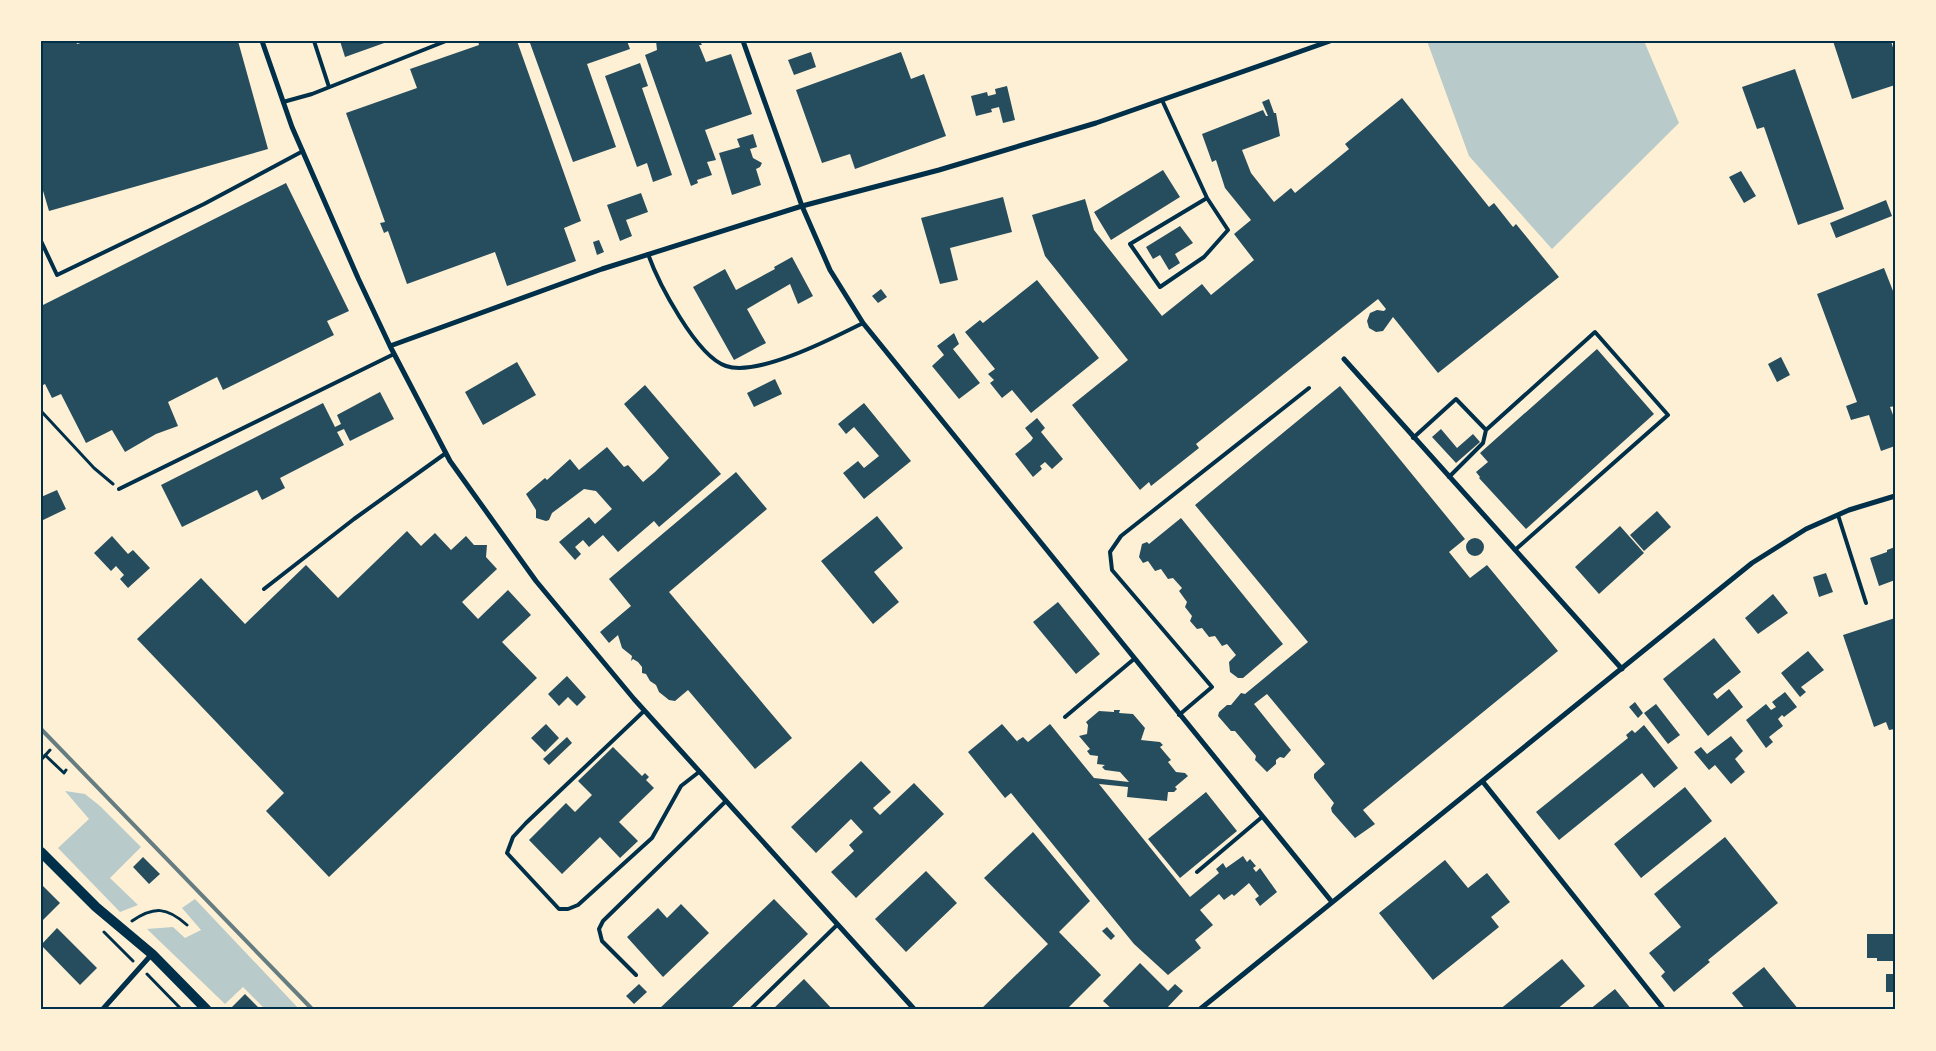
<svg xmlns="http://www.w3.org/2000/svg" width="1936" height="1051" font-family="Roboto,sans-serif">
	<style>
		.green { fill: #b9caca }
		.building { fill: #264d5e }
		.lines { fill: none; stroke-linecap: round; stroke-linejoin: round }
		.path { stroke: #003049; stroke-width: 3 }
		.service { stroke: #003049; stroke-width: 4 }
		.minor { stroke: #003049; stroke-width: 5 }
		.secondary { stroke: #003049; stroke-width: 10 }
		.rail { stroke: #657d81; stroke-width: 4 }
		.neatline { fill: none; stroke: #003049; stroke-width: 2 }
	</style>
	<rect width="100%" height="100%" fill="#fdf0d5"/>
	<path class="green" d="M1427,41H1644L1679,123L1552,249L1469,156Z
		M65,791L85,794L100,806L141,847L110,878L138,905L120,912L58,848L89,819Z
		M195,899L300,1010H266L243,987L225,1004L147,929L173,927L185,938L201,930L182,908Z"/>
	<path class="building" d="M41,41H76L77,44L87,41H238L268,149L49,211L41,184Z
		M340,41H387V42L345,57Z
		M478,41H517L581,221L564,228L576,261L507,286L495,252L407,284L388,231L384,233L380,223L385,222L346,113L417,88L410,69L479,45Z
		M534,41H627L630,49L587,64L616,147L573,162L530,43Z
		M656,41H700L702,45H699L706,62L731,54L752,114L705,130L716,160L707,162L712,175L697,180L698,183L691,186L645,55L657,50Z
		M1833,41H1891L1895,54V85L1852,99Z
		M811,52L816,67L794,75L788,60Z
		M901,52L911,79L924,74L946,136L855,169L850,154L822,163L796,90Z
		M640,63L648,86L642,88L672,175L653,182L647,163L637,167L605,76Z
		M1795,69L1844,209L1798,225L1764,127L1757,129L1742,87Z
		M1007,86L1015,120L1003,123L999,107L991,109L992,112L976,116L971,96L987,92L988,96L996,94L995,89Z
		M1402,98L1489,207L1494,203L1513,227L1516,224L1559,277L1438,373L1393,317L1383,331L1376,332L1369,328L1367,321L1370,313L1377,310L1384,311L1386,309L1378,299L1196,444L1199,448L1151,486L1149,482L1140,490L1072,405L1128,360L1045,256L1032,215L1085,199L1094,230L1162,316L1202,284L1211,295L1254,260L1234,234L1251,220L1225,188L1216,160L1212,162L1202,134L1263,110L1266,116H1268L1262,102L1269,99L1274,113H1276L1280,136L1242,150L1251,173L1274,202L1291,188L1295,193L1349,149L1345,144Z
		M753,134L757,147L750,149L753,158L762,163L760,167L756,169L761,185L732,195L719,153L740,147L737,139Z
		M1163,170L1180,197L1111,240L1094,212Z
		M1741,171L1756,196L1744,203L1729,177Z
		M286,183L349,311L327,321L334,335L223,390L217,377L168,402L178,426L156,434L125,452L112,430L86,443L61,394L52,398L45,384L41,386V306Z
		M641,193L648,212L626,220L632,236L620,241L607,205Z
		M1003,197L1012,232L950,248L958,280L940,284L921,218Z
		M1886,200L1892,216L1836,238L1830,223Z
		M1180,226L1193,243L1175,254L1180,263L1169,270L1160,255L1153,259L1146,247Z
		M599,240L604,252L597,255L593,242Z
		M792,257L813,296L798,304L790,284L747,309L766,343L734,360L693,287L725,269L736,290L775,269L774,267Z
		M1884,268L1895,296V406L1890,407L1895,420V446L1881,451L1869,415L1851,420L1846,406L1857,402L1817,294Z
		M1037,280L1099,358L1031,413L1012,390L1002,398L990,383L994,380L988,374L995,369L965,332L980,320L983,323Z
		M881,289L887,297L878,303L872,296Z
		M954,333L959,344L953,349L980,383L959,399L932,366L944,355L937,346Z
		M1597,349L1654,414L1526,529L1479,478L1480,477L1476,472L1488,462L1480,453Z
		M1781,357L1790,375L1777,382L1768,364Z
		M517,362L536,395L483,425L465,392Z
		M775,379L782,394L754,407L747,393Z
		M645,385L721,474L659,527L654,521L618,552L603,535L589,547L583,540L575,547L581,554L575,560L559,542L589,517L595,524L612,509L596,491L584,489L552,513L549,520L546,521L536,518V510L526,494L545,478L547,480L570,459L579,470L607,447L624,467L628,465L643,482L655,472L669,458L624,404Z
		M1340,386L1465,539L1449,552L1470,578L1487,565L1558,651L1363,810L1375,824L1355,838L1332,812L1331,808L1334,803L1314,778V774L1325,764L1267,694L1254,704L1291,750L1284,758L1280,757L1276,760V764L1267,772L1255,760L1256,756L1235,731H1231L1218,716L1219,712L1227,705H1231L1241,693L1245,694L1308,642L1195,505Z
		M380,392L394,419L350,441L344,429L337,432L344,445L280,478L285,488L262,500L257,490L182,527L161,485L323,403L335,427L341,424L337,415Z
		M864,403L911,461L864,499L843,473L858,461L864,468L879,456L854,427L846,434L838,424Z
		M1037,418L1045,428L1041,432L1063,459L1052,469L1045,462L1040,466L1042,469L1033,477L1015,454L1031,441L1033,438L1025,428Z
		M1441,429L1457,448L1473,434L1480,442L1456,463L1432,437Z
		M736,472L767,509L669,592L792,738L755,769L688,690L675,701L669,700L659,692L656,685L650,681L646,674L642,673V667L638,662L633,659L631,661L632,656L622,648L618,635L609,643L600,632L631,606L609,579Z
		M57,490L66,509L41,521V497Z
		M1657,511L1671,527L1644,551L1630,535Z
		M877,516L903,548L874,572L899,602L873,624L821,561Z
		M1181,518L1283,644L1243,678H1238L1230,672L1229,662L1236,655L1227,644L1222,646L1215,636L1209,637L1202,628L1197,629L1190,621L1192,616L1185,607L1187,602L1179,591L1182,588L1173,578L1168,579L1161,569L1155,571L1148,561L1143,563L1139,557L1142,544L1147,542L1149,544Z
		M1620,526L1644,553L1599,594L1575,567Z
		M407,531L421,546L435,533L451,550L466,536L474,545H487L486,557L497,569L462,602L478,619L508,590L531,615L502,642L537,678L329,877L266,811L284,793L137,639L201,578L245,624L306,565L338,598Z
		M112,536L128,554L133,550L150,568L128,588L120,579L124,575L116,566L111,571L94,553Z
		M1466 547a9 9 0 1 1 18 0a9 9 0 1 1-18 0Z
		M1895,547V580L1879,586L1870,558L1887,552V550Z
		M1826,573L1833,592L1819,597L1813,577Z
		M1773,594L1788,613L1758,634L1745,618Z
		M1058,602L1100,654L1076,674L1033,622Z
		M1895,618V729L1889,730L1886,722L1874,727L1843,635Z
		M1714,638L1741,672L1713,694L1717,699L1729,689L1743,707L1708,736L1663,679Z
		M1808,651L1824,670L1801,687L1806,692L1800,697L1781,673Z
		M567,676L586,697L577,706L568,697L559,706L548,694Z
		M1785,692L1797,707L1784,717L1782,715L1778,719L1783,726L1769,737L1773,742L1766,748L1746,720L1766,704L1771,710L1776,707L1772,702Z
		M1635,702L1643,713L1638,718L1629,707Z
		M1656,704L1680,735L1668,744L1644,713Z
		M1114,710H1120L1119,713L1133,714L1145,728L1141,740L1160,742L1163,745L1160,747L1171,760L1168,762L1176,772L1185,773L1188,776L1175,787L1177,789L1174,792H1168L1167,801L1127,797L1128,787L1099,784L1190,897L1219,873L1216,869L1223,863L1226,868L1243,856L1247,862L1250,859L1256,866L1253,868L1256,872L1260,868L1277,892L1260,906L1255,899L1259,896L1249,883L1234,896L1232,894L1224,900L1219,894L1200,910L1213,925L1195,940L1201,948L1168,975L1134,944L1011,793L1005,798L968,752L1002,724L1022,747L1017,741L1023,737L1028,742L1050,724L1094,778L1129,782L1120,772L1105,770L1102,767L1105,765L1097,764L1098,756L1090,755L1087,751L1090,749L1079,736L1087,734L1088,725L1086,722L1099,711L1114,712Z
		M546,724L559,738L545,752L531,738Z
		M1644,725L1678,768L1654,788L1642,773L1559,840L1536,812L1628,738L1626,735L1632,730L1635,733Z
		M1731,736L1743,751L1735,759L1745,772L1731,784L1715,765L1709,770L1694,752L1701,747L1707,754Z
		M567,737L572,743L549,765L543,759Z
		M613,747L642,776L645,773L649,777L646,780L654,788L619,822L638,841L620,858L600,837L562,874L529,840L566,803L575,812L592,795L578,781Z
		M861,761L891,792L873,808L880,815L914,783L944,814L856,898L831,872L854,851L849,845L863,832L851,819L816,853L791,827Z
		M1685,787L1712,821L1641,878L1614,844Z
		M1206,792L1237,831L1180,878L1148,839Z
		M1033,832L1090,901L1059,932L1101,975L1066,1010H980L1048,944L984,878Z
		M1725,837L1778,903L1708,960L1710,962L1674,992L1661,976L1665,972L1649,953L1681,927L1654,894Z
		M143,857L160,874L149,884L133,867Z
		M1445,860L1468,888L1487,873L1510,902L1491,917L1499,927L1433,980L1379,913Z
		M926,871L957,903L906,952L875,919Z
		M41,884L60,903L41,922Z
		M774,899L808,934L729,1010H658Z
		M681,904L709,933L663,977L627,937L658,908L667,918Z
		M1107,927L1115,936L1111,940L1102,931Z
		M57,928L97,968L80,985L41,945Z
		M1867,934H1895L1894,961H1877V958H1867Z
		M1562,959L1585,986L1556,1010H1499Z
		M1140,963L1168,991L1175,984L1183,991L1165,1010H1113L1103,1001Z
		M1764,967L1799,1010H1746L1732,993Z
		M1886,974H1895V992H1886Z
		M804,979L833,1010H772Z
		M639,984L647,992L634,1004L626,996Z
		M1615,989L1632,1010H1589Z
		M245,994L261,1010H229Z"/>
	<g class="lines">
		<path class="path" d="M41,411L94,468L113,484
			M45,755L64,773L66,770
			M41,760L50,750
			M132,921C154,906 167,907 187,925
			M104,932L133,961
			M147,974L182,1010"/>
		<path class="service" d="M314,41L329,87
			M1162,100L1207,198L1228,230L1204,257L1160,287L1130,244L1207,198
			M283,102L312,94L446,41
			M41,241L57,275L204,204L303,151
			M648,254C658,282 696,356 726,366C758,377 833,338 863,323
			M1413,438L1456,399L1486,430
			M1449,477L1483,443L1486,430L1595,332L1668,415L1515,550
			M119,489L394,354
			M1838,515L1866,603
			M264,589L354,519L446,453
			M644,711L526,823L513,837L507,853L559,909H568L578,905L652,838L681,786L699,772
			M1179,715L1212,687L1112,570L1110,552L1121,536L1309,388
			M1065,717L1134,659
			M1197,872L1262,817
			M636,975L602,941L599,929L603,921L726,801
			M750,1010L837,925"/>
		<path class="minor" d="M262,41L292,127L358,278L390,346L450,461L536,581L634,699L915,1010
			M743,41L802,206L830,270L863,323L1332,902
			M390,346L602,269L802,206L939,170L1096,123L1330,41
			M1344,359L1622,669
			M1483,782L1662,1007
			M102,1010L152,954
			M1199,1010L1752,563L1806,529L1849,510L1895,496"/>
		<path class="secondary" d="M41,852L96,907L152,954L207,1010"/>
		<path class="rail" d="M41,729L313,1010"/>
	</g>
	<rect width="1936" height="1051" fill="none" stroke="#fdf0d5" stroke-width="85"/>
	<rect x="42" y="42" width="1852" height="966" class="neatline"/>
</svg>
